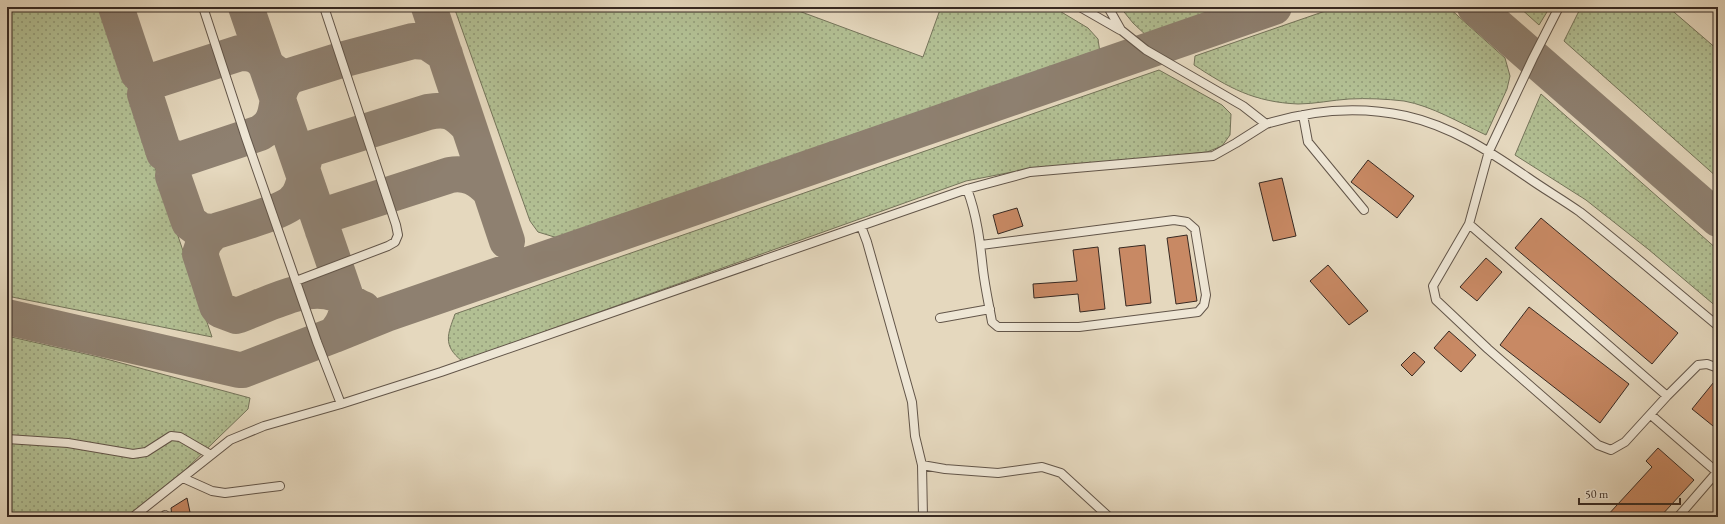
<svg xmlns="http://www.w3.org/2000/svg" width="1725" height="524" font-family="'EB Garamond',serif">
	<style>
		.grass { fill: url(#grass-dots); stroke: #74745a }
		.lines { fill: none; stroke-linecap: round; stroke-linejoin: round }
		.taxiway { stroke: #8e8070; stroke-width: 36 }
		.building { fill: #c88964; stroke: #372922 }
		.service-casing { stroke: #625549; stroke-width: 10 }
		.service { stroke: #eee6d5; stroke-width: 8 }
	</style>
	<defs>
		<pattern id="grass-dots" width="8" height="8" patternUnits="userSpaceOnUse"><rect width="8" height="8" fill="#b2bf93"/><path d="M2 2h.1M6 6h.1" fill="none" stroke="#929b78" stroke-width="1.8" stroke-linecap="round"/></pattern>
	</defs>
	<rect width="100%" height="100%" fill="#e5d8be"/>
	<filter id="stains"><feTurbulence type="fractalNoise" baseFrequency=".005" numOctaves="4"/><feColorMatrix values="0 0 0 0 .2 0 0 0 0 .09 0 0 0 0 .02 0 0 0 .5 -.17"/></filter>
	<radialGradient id="worn" r=".72"><stop offset=".6" stop-color="#630" stop-opacity="0"/><stop offset="1" stop-color="#630" stop-opacity=".3"/></radialGradient>
	<path class="grass" d="M7,7H101L212,337L7,296Z
		M454,7H788L923,57L941,7H1053L1088,28L1098,39L1100,53L561,239L538,232L530,221Z
		M1120,7H1236L1149,38L1133,23Z
		M1337,7H1448L1505,58L1510,76L1507,89L1486,135C1460,123 1432,106 1404,101C1387,99 1367,98 1349,99C1332,100 1315,104 1298,104C1254,102 1229,88 1194,65L1195,56Z
		M1519,7H1550L1539,25Z
		M1581,7H1668L1718,50V178L1564,41Z
		M1159,70L1222,105L1231,114L1230,135L1222,146L1207,152L1012,172L966,181L462,361C442,345 448,334 455,314Z
		M1541,94L1718,250V308L1648,249L1586,200L1515,155Z
		M7,336L99,357L250,398L248,409L185,470L126,517H7Z"/>
	<g class="lines">
		<path class="taxiway" d="M116,7L138,73L143,78L153,81
			M429,7L507,241
			M1475,7L1718,219
			M179,160L164,153L145,94L149,86L153,81L240,53C265,53 260,64 277,74
			M302,168L306,153L313,148L428,112C448,108 455,112 469,127
			M305,178C303,186 301,194 295,200C285,212 231,226 213,232L204,242L200,254L217,306L220,310L236,316C266,306 305,282 336,294C346,298 353,305 363,309
			M323,231L324,222L329,214L450,175C467,172 479,179 490,191
			M213,232L201,231L189,222L173,176L175,167L179,160L260,133C286,118 269,94 290,76L341,60L413,41L427,42L445,54
			M7,317L239,370H243L334,335C344,324 348,314 347,300L246,7
			M334,335L386,314L1274,7"/>
	</g>
	<path class="building" d="M1368,160L1414,196L1397,218L1351,182Z
		M1282,178L1296,236L1273,241L1259,183Z
		M1017,208L1023,226L998,234L993,215Z
		M1541,218L1678,333L1652,364L1515,248Z
		M1187,235L1197,301L1176,304L1167,238Z
		M1145,245L1151,303L1126,306L1119,248Z
		M1098,247L1105,309L1080,312L1078,294L1034,298L1033,284L1077,281L1073,250Z
		M1486,258L1502,272L1477,301L1460,287Z
		M1328,265L1368,311L1349,325L1310,281Z
		M1529,307L1629,384L1600,423L1500,345Z
		M1449,331L1476,355L1461,372L1434,348Z
		M1414,352L1425,362L1412,376L1401,365Z
		M1718,377V430L1692,409Z
		M1658,448L1694,480L1660,517H1606L1652,467L1646,461Z
		M187,498L191,517H172L171,508Z"/>
	<g class="lines">
		<g class="service-casing">
			<path id="service" d="M203,7L246,138L317,342L341,404
				M1080,7L1120,30
				M1108,7L1121,30L1146,50L1243,106L1266,124C1311,110 1360,106 1406,116C1451,126 1489,151 1527,177C1544,189 1563,200 1580,212C1627,249 1672,288 1718,326
				M1303,115L1308,142L1364,210
				M967,189C977,215 980,242 983,270C985,287 989,305 992,322L998,327H1079L1198,312L1204,305L1206,295L1195,229L1187,222L1174,220L981,245
				M1469,224L1667,396L1625,442L1611,450L1598,445L1488,349L1436,300L1433,286L1469,224L1489,151L1533,58L1559,7
				M861,226L867,242L912,402L915,436L922,465L945,469L998,473L1042,467L1061,473L1109,517
				M296,281L388,246L395,242L398,235L396,225L324,7
				M940,318L990,309
				M1667,396L1698,365L1707,364L1718,368
				M1651,415L1718,473
				M7,439L68,443L133,454L146,452L171,436L180,437L211,455
				M922,465L923,517
				M183,478L212,491L225,493L280,486
				M165,515L166,517
				M133,517L230,440L264,426L341,404L441,372L967,189L1030,172L1213,156L1236,143L1266,124
				M1678,517L1717,472"/>
		</g>
		<use href="#service" class="service"/>
	</g>
	<rect width="1725" height="524" fill="none" stroke="#e5d8be" stroke-width="24"/>
	<rect x="8" y="8" width="1709" height="508" fill="none" stroke="#372922" stroke-width="2"/>
	<rect x="12" y="12" width="1701" height="500" fill="none" stroke="#372922"/>
	<path d="M1579 498v6h101v-6" fill="none" stroke="#372922" stroke-width="2"/>
	<text x="1585" y="498" font-size="12" fill="#372922" stroke="#eee6d5" stroke-width="3" paint-order="stroke">50 m</text>
	<rect width="100%" height="100%" filter="url(#stains)"/>
	<rect width="100%" height="100%" fill="url(#worn)"/>
</svg>
